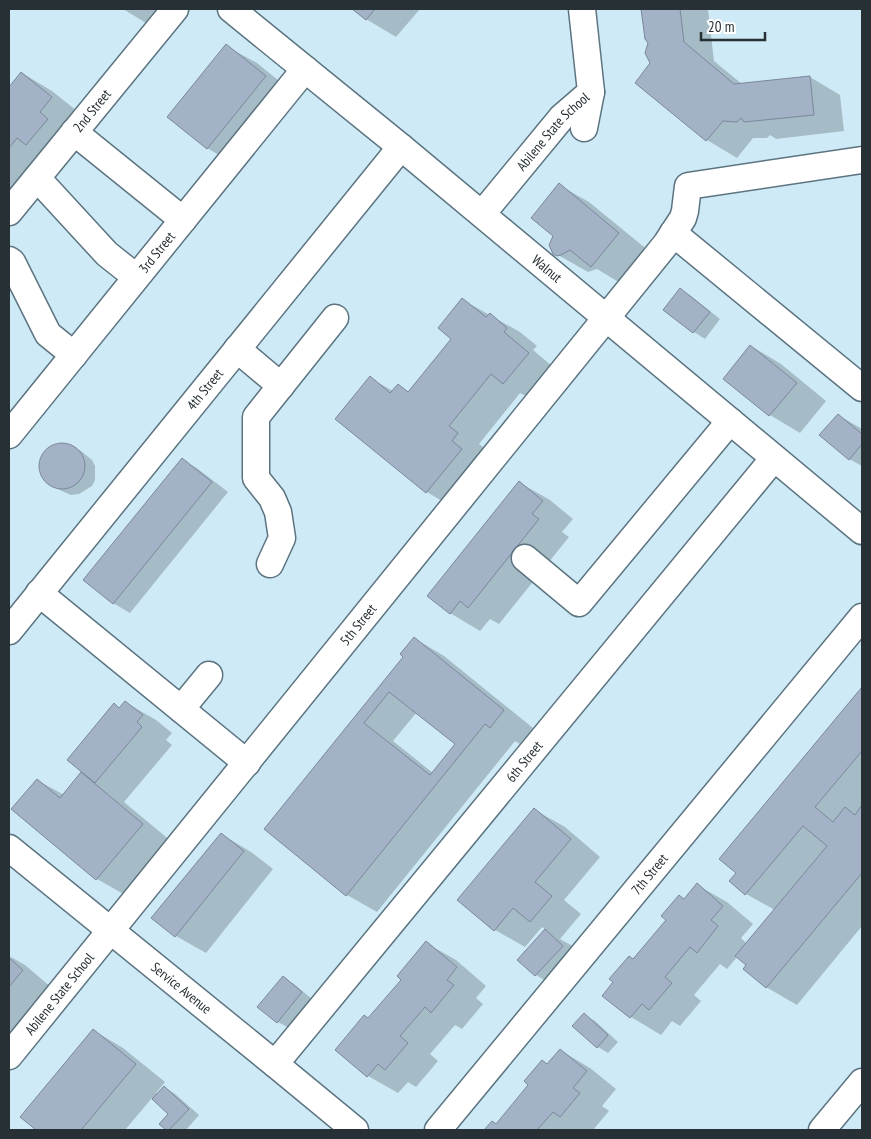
<svg xmlns="http://www.w3.org/2000/svg" width="871" height="1139" font-family="'PT Sans Narrow',sans-serif">
	<style>
		.shadow { fill: #0003; fill-rule: evenodd }
		.building { fill: #a4b2c7; stroke: #7a889b; fill-rule: evenodd }
		.lines { fill: none; stroke-linecap: round; stroke-linejoin: round }
		.minor-casing { stroke: #5c7480; stroke-width: 29 }
		.minor { stroke: #fff; stroke-width: 26 }
		.labels { text-anchor: middle; stroke-width: 4; stroke-linejoin: round; paint-order: stroke }
		.street-label { font-size: 14px; fill: #263035; stroke: #fff }
	</style>
	<rect width="100%" height="100%" fill="#cfeaf7"/>
	<path class="shadow" d="M123,9H173L156,29Z
		M354,9H420L396,37L366,19Z
		M643,9H708L714,61L742,84L810,77L840,95L844,131L776,139L770,135L767,138H753L737,158L707,140L652,64L650,42L646,39Z
		M226,46L257,63L295,94L238,166L207,148Z
		M22,73L52,91L82,115L9,216V89Z
		M559,185L589,202L649,251L622,284L597,269L588,272L558,255L554,236Z
		M680,290L691,296L720,319L705,339L694,332L665,309Z
		M463,300L520,332L537,346L533,350L558,371L534,400L520,393L479,444L488,451L457,510L427,492L337,418L370,378L393,391L398,385L409,392L453,338Z
		M751,346L781,364L826,401L800,433L770,415L725,378Z
		M838,415L862,429V466L849,459Z
		M62,444L69,445L81,451L92,460L95,466V480L92,486L79,494L71,495L64,492L52,486L46,481L40,467L41,459L44,453L55,445Z
		M182,459L198,469L228,492L130,613L113,603Z
		M520,483L550,500L573,519L562,532L569,537L499,624L490,619L480,631L450,613Z
		M414,638L444,656L533,728L520,744L515,741L377,912L347,895L265,829L405,657ZM417,712L457,744L433,773L393,741Z
		M862,689V926L797,1005L766,987L748,965L738,956L727,969L720,964L694,995L701,1001L680,1026L672,1021L661,1035L631,1017L634,960L697,885L727,902L753,924L741,938L747,944L775,910L746,894L731,881L738,873L721,859Z
		M125,702L156,720L172,733L166,740L172,745L124,802L172,842L127,896L97,879L37,780L64,795L83,772L114,705L120,708Z
		M535,810L565,827L600,857L564,900L581,914L560,939L576,948L593,964L566,993L536,975L519,960L546,930L542,927L525,947L495,930L459,900Z
		M221,834L251,852L273,869L206,953L176,936Z
		M426,943L456,960L486,986L476,998L483,1004L462,1029L455,1025L430,1054L438,1061L416,1087L408,1082L398,1093L368,1076L369,1019L403,979Z
		M9,956L25,965L52,988L9,1041Z
		M283,978L294,984L312,999L289,1028L278,1022Z
		M584,1015L595,1021L618,1042L608,1053L598,1047Z
		M93,1030L123,1048L165,1082L156,1093L158,1094L164,1087L175,1094L199,1115L186,1130H168L161,1124L170,1114L152,1098L125,1130H38L22,1117Z
		M560,1050L590,1068L616,1089L602,1106L609,1111L593,1130H486L492,1122L497,1125Z"/>
	<path class="building" d="M352,9H375L366,20Z
		M641,9H680L684,42L734,84L810,76L814,115L744,122L741,118L737,122L723,121L706,141L635,83L650,63L645,53L648,43L645,39Z
		M226,44L266,76L207,149L167,117Z
		M21,72L52,97L40,112L48,119L26,145L17,138L9,148V87Z
		M559,183L619,233L591,267L570,250L561,255L557,256L553,254L549,245L553,236L531,218Z
		M680,288L710,312L693,333L663,310Z
		M462,298L486,317L490,313L507,328L504,332L529,353L503,384L491,374L449,426L458,433L452,441L462,449L426,493L335,419L370,376L390,393L398,384L408,392L451,339L438,328Z
		M750,345L797,383L769,416L723,379Z
		M838,414L862,434V444L849,460L819,435Z
		M39 466a23 23 0 1 1 46 0a23 23 0 1 1-46 0Z
		M182,458L212,482L113,604L83,580Z
		M519,481L543,501L532,514L539,519L468,608L460,601L450,614L427,596Z
		M414,637L504,710L490,728L485,724L346,896L264,829L403,657L400,654ZM389,692L455,744L430,775L364,723Z
		M862,687V751L815,807L833,822L845,807L855,815L862,805V873L766,988L743,969L746,965L735,956L827,846L803,826L745,895L729,881L736,873L719,859Z
		M125,701L143,715L137,722L142,727L95,783L67,760L114,703L119,708Z
		M81,772L143,824L96,880L11,809L37,779L60,798Z
		M534,808L571,839L535,882L552,896L530,922L513,908L494,931L457,900Z
		M221,833L244,851L175,937L151,918Z
		M697,883L723,906L711,920L718,926L697,953L690,947L665,977L672,983L649,1010L642,1004L630,1018L602,996L613,982L609,979L629,956L633,959L666,920L661,916L679,895L684,899Z
		M545,929L563,946L535,976L517,960Z
		M426,941L457,967L447,980L454,985L431,1013L425,1007L400,1036L408,1043L385,1070L378,1064L367,1077L335,1050L364,1015L368,1018L401,980L397,976Z
		M9,958L23,970L9,987Z
		M283,976L302,992L277,1023L257,1007Z
		M584,1013L608,1035L597,1048L572,1026Z
		M93,1029L136,1064L81,1130H36L20,1117Z
		M560,1049L587,1071L573,1088L580,1093L560,1117L553,1112L537,1130H484L492,1121L496,1124L528,1085L524,1081L542,1060L547,1064Z
		M164,1086L189,1109L169,1130H166L159,1124L168,1114L152,1099Z"/>
	<g class="lines">
		<g class="minor-casing">
			<g id="minor">
				<path id="s1" d="M231,9L401,147L862,531"/>
				<path d="M584,128L591,92"/>
				<path d="M74,132L183,220"/>
				<path d="M37,178L107,254L136,277"/>
				<path id="s2" d="M9,212L175,9"/>
				<path id="s3" d="M482,214L562,117L591,92L582,9"/>
				<path d="M673,233L862,388"/>
				<path d="M9,260L12,262L48,334L74,355"/>
				<path d="M237,349L281,386"/>
				<path id="s4" d="M9,435L305,69"/>
				<path d="M525,558L579,603L730,421"/>
				<path d="M270,564L282,538L278,512L272,498L256,478V417L335,318"/>
				<path d="M39,593L247,763"/>
				<path id="s5" d="M9,631L401,147"/>
				<path d="M181,709L209,675"/>
				<path id="s6" d="M9,848L275,1064L355,1130"/>
				<path id="s7" d="M9,1056L666,244L683,218L685,211L688,186L862,160"/>
				<path id="s8" d="M275,1064L774,458"/>
				<path id="s9" d="M438,1130L862,617"/>
				<path d="M822,1130L862,1082"/>
			</g>
		</g>
		<use href="#minor" class="minor"/>
	</g>
	<g class="labels">
		<g class="street-label">
			<text dy="5" stroke="none"><textPath href="#s2" startOffset="131">2nd Street</textPath></text>
			<text dy="5" stroke="none"><textPath href="#s3" startOffset="109">Abilene State School</textPath></text>
			<text dy="5" stroke="none"><textPath href="#s4" startOffset="235">3rd Street</textPath></text>
			<text dy="5" stroke="none"><textPath href="#s1" startOffset="409">Walnut</textPath></text>
			<text dy="5" stroke="none"><textPath href="#s5" startOffset="311">4th Street</textPath></text>
			<text dy="5" stroke="none"><textPath href="#s7" startOffset="555">5th Street</textPath></text>
			<text dy="5" stroke="none"><textPath href="#s8" startOffset="392">6th Street</textPath></text>
			<text dy="5" stroke="none"><textPath href="#s9" startOffset="332">7th Street</textPath></text>
			<text dy="5" stroke="none"><textPath href="#s6" startOffset="222">Service Avenue</textPath></text>
			<text dy="5" stroke="none"><textPath href="#s7" startOffset="80">Abilene State School</textPath></text>
		</g>
	</g>
	<rect width="871" height="1139" fill="none" stroke="#263035" stroke-width="20"/>
	<path d="M701 32v8h64v-8" fill="none" stroke="#263035" stroke-width="2.5"/>
	<text x="708" y="32" font-size="15" fill="#263035" stroke="#ffffff" stroke-width="4" paint-order="stroke">20 m</text>
</svg>
